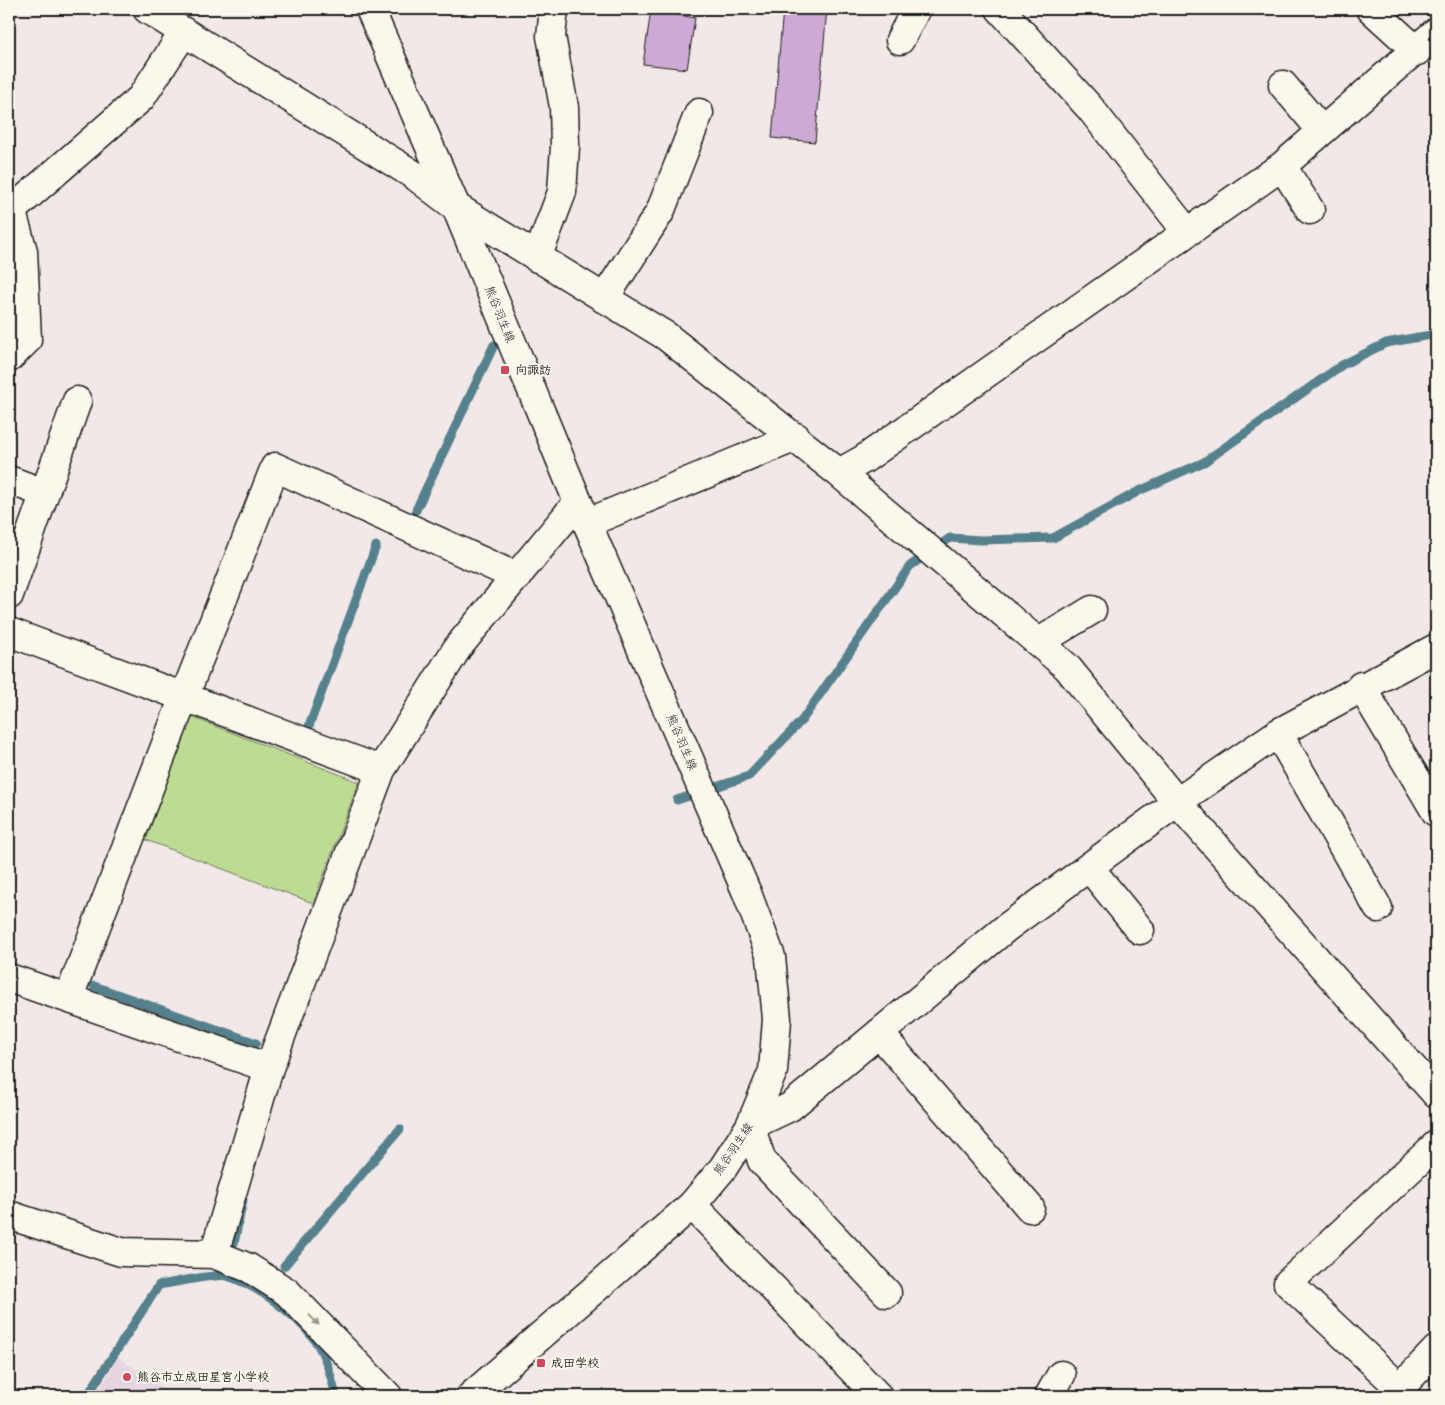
<svg xmlns="http://www.w3.org/2000/svg" width="1445" height="1405" font-family="Pangolin,'Klee One',sans-serif">
	<style>
		.built { fill: #e7d5e1 }
		.green { fill: #bedb93; stroke: #6d7c58 }
		.lines { fill: none; stroke-linecap: round; stroke-linejoin: round }
		.stream { stroke: #54818d; stroke-width: 9 }
		.building { fill: #cdaad4; stroke: #1c1c1c }
		.minor-casing { stroke: #1c1c1c; stroke-width: 31 }
		.major-casing { stroke: #1c1c1c; stroke-width: 31 }
		.minor { stroke: #fbf7ec; stroke-width: 28 }
		.major { stroke: #fbf7ec; stroke-width: 28 }
		.oneway { fill: #97948e }
		.poi-dot { fill: #d1495b; stroke: #fbf7ec; stroke-width: 2 }
		.labels { text-anchor: middle; stroke-width: 4; stroke-linejoin: round; paint-order: stroke }
		.street-label { font-size: 12px; fill: #1c1c1c; stroke: #fbf7ec }
		.poi-label { font-size: 12px; font-weight: bold; fill: #1c1c1c; stroke: #fbf7ec; text-anchor: start }
	</style>
	<rect width="100%" height="100%" fill="#f2e8e7"/>
	<filter id="ink" filterUnits="userSpaceOnUse"><feTurbulence type="fractalNoise" baseFrequency=".02" numOctaves="2"/><feDisplacementMap in="SourceGraphic" scale="10" xChannelSelector="R" yChannelSelector="G"/><feConvolveMatrix kernelMatrix="1 2 1 2 8 2 1 2 1" color-interpolation-filters="sRGB"/></filter>
	<g filter="url(#ink)">
		<path class="built" d="M118,1357L174,1396H96Z"/>
		<path class="green" d="M189,716L359,782L313,903L146,840Z"/>
		<g class="lines">
			<path class="stream" d="M416,510L494,345
				M305,737L376,546
				M677,800L749,776L802,720L910,566L950,538L981,540L1053,538L1139,491L1204,462L1342,365L1386,343L1436,334
				M94,986L256,1043
				M234,1243L243,1200
				M284,1266L400,1129
				M87,1396L159,1285C172,1283 217,1273 227,1276C257,1285 295,1314 314,1339C326,1356 331,1376 336,1396"/>
		</g>
		<path class="building" d="M783,9H827L815,142L772,138Z
			M651,10L695,18L687,69L643,64Z"/>
		<g class="lines">
			<g class="minor-casing">
				<path id="minor" d="M147,9L414,175L456,207L666,336L839,473L1067,667L1177,802L1436,1094
					M1000,9L1090,108L1187,232
					M1371,9L1417,51
					M900,40L916,9
					M1283,85L1322,131
					M1282,166L1310,210
					M9,202L23,251L27,340L9,358
					M12,210L141,98L184,32
					M537,258L562,192L565,147L564,107L551,36L554,9
					M604,299L660,212L699,113
					M839,473L864,459L1282,166L1436,32
					M9,480L44,493
					M587,523L796,437
					M9,595L77,401
					M9,632L381,770
					M1039,642L1092,610
					M1361,686L1436,812
					M1278,733L1378,908
					M1089,867L1140,930
					M9,978L269,1068
					M69,997L184,697L275,467L517,577
					M879,1033L1030,1208
					M692,1205L878,1396
					M9,1215L121,1252L214,1254L249,1268L287,1292L388,1396
					M214,1254L269,1068L381,770L458,647L578,502
					M887,1293L762,1161L750,1126L790,1107L1006,928L1177,802L1278,733L1436,648
					M1400,1388L1288,1283L1436,1145
					M1049,1396L1061,1375
					M1395,1396L1400,1388L1436,1350"/>
			</g>
			<g class="major-casing">
				<path id="major" d="M370,9L456,207L578,502L747,893L771,957L777,1019L773,1071L750,1126L723,1168L692,1205L471,1396"/>
			</g>
			<use href="#minor" class="minor"/>
			<use href="#major" class="major"/>
		</g>
		<defs><path id="oneway-solid" d="M-6-.8H1V-3.2L6.5 0L1 3.2V.8H-6Z" transform="scale(1.25)"/></defs>
		<use class="oneway" href="#oneway-solid" transform="translate(314 1320) rotate(46)"/>
	</g>
	<g class="poi-dot">
		<rect x="500" y="365" width="10" height="10" rx="2.5"/>
		<rect x="536" y="1358" width="10" height="10" rx="2.5"/>
		<circle cx="127" cy="1377" r="5"/>
	</g>
	<g class="labels">
		<g class="street-label">
			<text transform="translate(500 314) rotate(68)" y="4">熊谷羽生線</text>
			<text transform="translate(682 742) rotate(67)" y="4">熊谷羽生線</text>
			<text transform="translate(733 1149) rotate(-56)" y="4">熊谷羽生線</text>
		</g>
		<g class="poi-label">
			<text x="515" y="374">向諏訪</text>
			<text x="551" y="1367">成田学校</text>
			<text x="137" y="1381">熊谷市立成田星宮小学校</text>
		</g>
	</g>
	<rect width="1445" height="1405" fill="none" stroke="#fbf7ec" stroke-width="30"/>
	<rect x="15" y="15" width="1415" height="1375" fill="none" stroke="#1c1c1c" stroke-width="2" filter="url(#ink)"/>
</svg>
